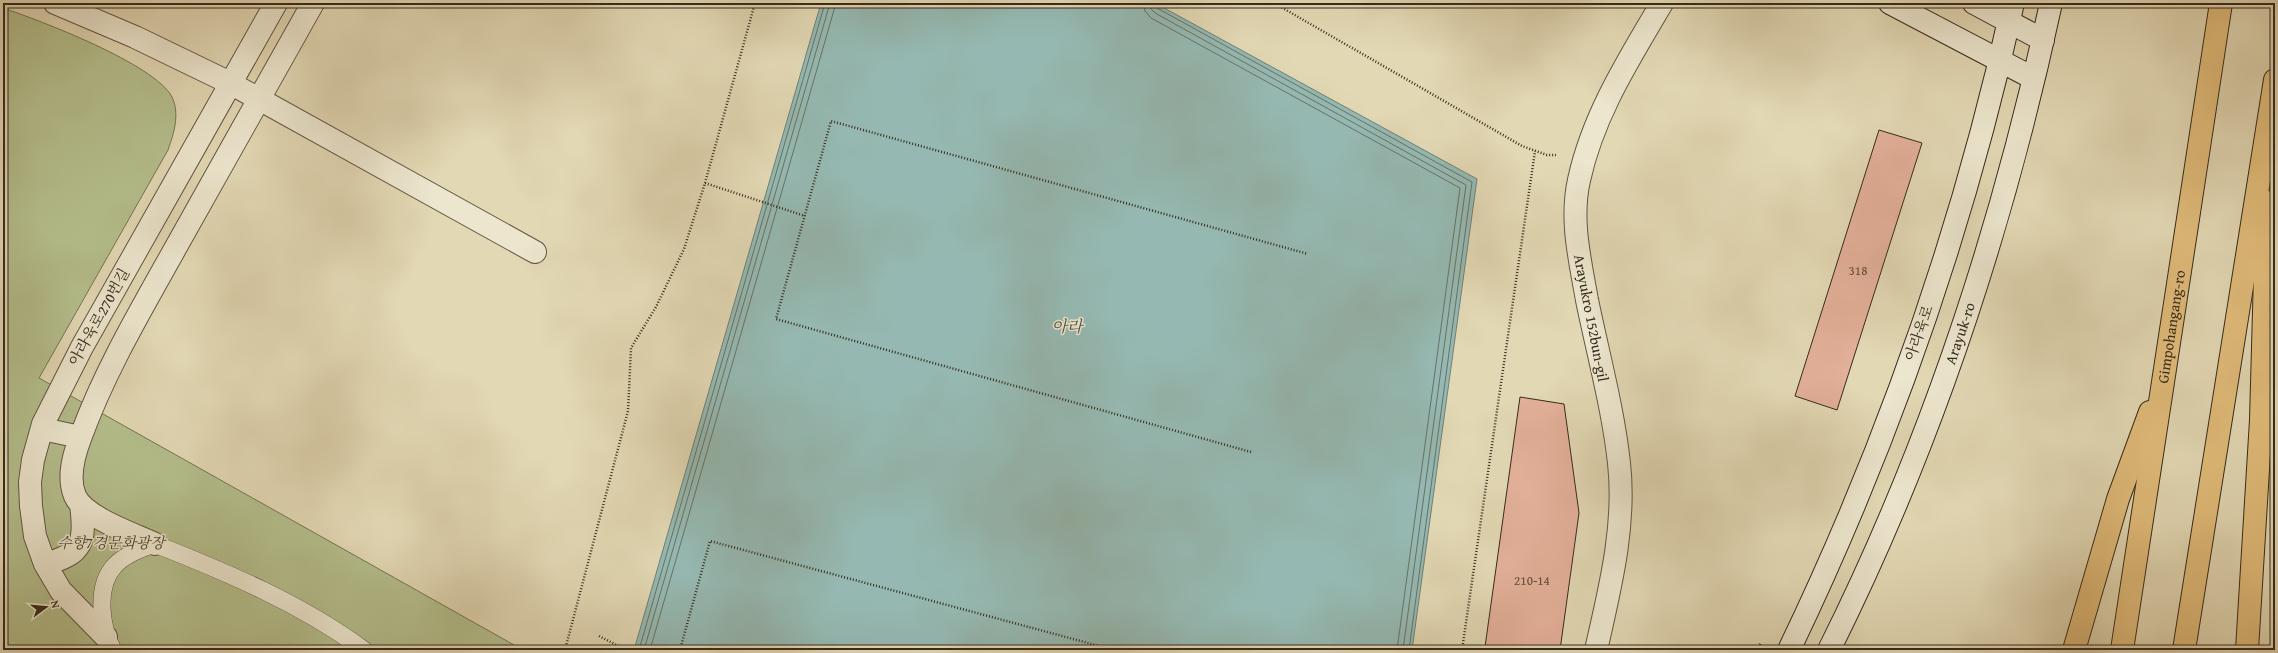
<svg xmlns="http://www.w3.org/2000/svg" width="2278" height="653" font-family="'Gentium Book Plus','Noto Serif KR',serif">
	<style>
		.green { fill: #b4be8c; stroke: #757454 }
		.water { fill: #95b9b2; stroke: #6f8076 }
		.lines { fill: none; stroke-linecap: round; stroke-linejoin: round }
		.shore { stroke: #667267; stroke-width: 1 }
		.building { fill: #e3b099; stroke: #362b1c }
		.lane-casing { stroke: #615642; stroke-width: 18 }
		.street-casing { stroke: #615642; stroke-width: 24 }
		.secondary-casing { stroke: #362b1c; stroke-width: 24 }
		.highway-casing { stroke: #362b1c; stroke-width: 24 }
		.path { stroke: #362b1c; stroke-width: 2.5; stroke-dasharray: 1 2; stroke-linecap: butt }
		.lane { stroke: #ece6ce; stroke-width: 17 }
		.street { stroke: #ece6ce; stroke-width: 22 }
		.secondary { stroke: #ece6ce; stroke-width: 22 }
		.highway { stroke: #e1bc7a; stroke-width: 22 }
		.labels { text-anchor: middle; stroke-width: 3; stroke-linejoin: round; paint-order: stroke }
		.number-label { font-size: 13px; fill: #614c3b }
		.street-label { font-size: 15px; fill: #362b1c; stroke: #ece6ce }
		.park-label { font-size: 15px; font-style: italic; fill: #4f4832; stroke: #ece6ce }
		.water-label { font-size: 16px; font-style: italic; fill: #4e4e42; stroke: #ece6ce }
	</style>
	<rect width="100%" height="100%" fill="#e2d8b4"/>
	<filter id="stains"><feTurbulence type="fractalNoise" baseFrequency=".005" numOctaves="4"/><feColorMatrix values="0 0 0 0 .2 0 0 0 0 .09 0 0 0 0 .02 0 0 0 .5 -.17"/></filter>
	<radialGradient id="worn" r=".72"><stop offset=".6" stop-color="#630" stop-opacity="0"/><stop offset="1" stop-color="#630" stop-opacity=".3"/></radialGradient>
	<path class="green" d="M3,8C39,20 155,64 172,97C180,114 174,133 168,150L39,378L523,650H3Z"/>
	<path class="water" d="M821,3H1155L1477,179L1412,650H634Z"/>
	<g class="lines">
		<path class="shore" d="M1143,3L1145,11L1151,18L1460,188L1397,650
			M1149,3L1151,9L1155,13L1466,185L1403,650
			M1154,3L1157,8L1472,182L1409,650
			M639,650L825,3
			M644,650L830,3
			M650,650L836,3"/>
	</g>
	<path class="building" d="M1879,130L1922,143L1837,410L1795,396Z
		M1520,397L1564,404L1579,513L1560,650H1503L1485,647Z"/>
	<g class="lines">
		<g class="lane-casing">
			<path id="lane" d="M113,650C106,637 103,624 102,609C100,569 120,555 155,544C228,573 300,603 364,650"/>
		</g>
		<g class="street-casing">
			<path id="street" d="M55,3L135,37L230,83L535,252
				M43,424L52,431L80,437
				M155,544C134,534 85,518 75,496C67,477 74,454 81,436C105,370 142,308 176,247C222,166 267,84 313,3
				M45,564C83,554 86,542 81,505
				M106,637L61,591L45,564L35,536L31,506L30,482L33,460L43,424L82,347L276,3
				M1596,650C1610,588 1626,526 1619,463C1613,408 1598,354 1587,300C1580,260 1570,220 1579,180C1593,115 1629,59 1662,3"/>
		</g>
		<g class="secondary-casing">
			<g id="secondary">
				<path d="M1890,3L2033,78"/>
				<path d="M1974,3L2043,40"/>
				<path d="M1789,650C1888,444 1964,226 2013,3"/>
				<path id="s1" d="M1829,650C1931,446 2003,226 2051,3"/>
			</g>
		</g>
		<g class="highway-casing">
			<g id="highway">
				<path d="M2074,650L2118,499L2150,412"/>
				<path id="s2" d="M2122,650L2221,3"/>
				<path d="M2184,650L2275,80"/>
				<path d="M2247,650L2261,420L2267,202"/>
			</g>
		</g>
		<path class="path" d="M1274,3L1522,146L1547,155H1556
			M705,183L805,216
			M1251,452L776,319L831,121L1308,254
			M599,636L626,650
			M565,650L628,411L631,348L656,307L684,249L705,183L755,3
			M680,650L710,541L1114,650
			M1462,650L1535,151
			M1757,650L1761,642"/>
		<use href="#lane" class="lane"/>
		<use href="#street" class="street"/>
		<use href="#secondary" class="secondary"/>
		<use href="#highway" class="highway"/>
	</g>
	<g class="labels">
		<g class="number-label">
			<text x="1858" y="275">318</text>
			<text x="1532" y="585">210-14</text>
		</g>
		<g class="street-label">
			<text transform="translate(99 317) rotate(-61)" y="5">아라육로270번길</text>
			<text transform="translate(1591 318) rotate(79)" y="5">Arayukro 152bun-gil</text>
			<text dy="5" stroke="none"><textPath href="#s2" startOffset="327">Gimpohangang-ro</textPath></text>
			<text transform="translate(1919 333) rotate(-71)" y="5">아라육로</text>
			<text dy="5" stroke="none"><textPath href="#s1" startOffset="343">Arayuk-ro</textPath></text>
		</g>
		<g class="park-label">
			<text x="111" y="548">수향7경문화광장</text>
		</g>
		<g class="water-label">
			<text x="1067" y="332">아라</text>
		</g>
	</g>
	<rect width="2278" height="653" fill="none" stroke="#e2d8b4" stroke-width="16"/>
	<rect x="4" y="4" width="2270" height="645" fill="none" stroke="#362b1c" stroke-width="2"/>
	<rect x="8" y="8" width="2262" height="637" fill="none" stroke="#362b1c"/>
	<g transform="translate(46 607) rotate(74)" stroke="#ece6ce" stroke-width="3" paint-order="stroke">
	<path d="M0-3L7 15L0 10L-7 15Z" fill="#362b1c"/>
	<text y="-6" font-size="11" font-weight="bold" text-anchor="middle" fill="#362b1c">N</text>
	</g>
	<rect width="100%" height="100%" filter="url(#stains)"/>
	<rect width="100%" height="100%" fill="url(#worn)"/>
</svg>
